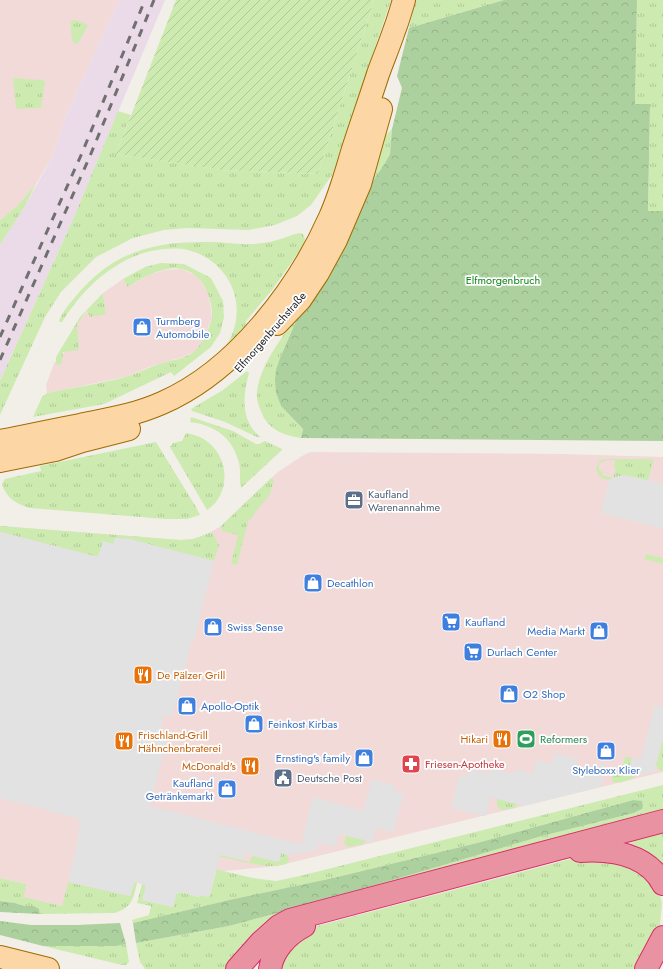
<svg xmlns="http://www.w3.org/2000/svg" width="663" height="969" font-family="Jost,sans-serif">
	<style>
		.commercial { fill: #f2dad9 }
		.railway { fill: #ebdbe8 }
		.grass { fill: url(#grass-tufts); fill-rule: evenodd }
		.forest { fill: url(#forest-crowns) }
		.garden { fill: url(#garden-furrows) }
		.parking { fill: #e2e2e2 }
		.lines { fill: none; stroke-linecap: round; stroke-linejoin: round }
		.major-casing { stroke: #a06b00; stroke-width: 24 }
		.highway-casing { stroke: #dc2a67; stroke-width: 24 }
		.major { stroke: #fcd6a4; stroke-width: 22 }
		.highway { stroke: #e892a2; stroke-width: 22 }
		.tram { stroke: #707070; stroke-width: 1 }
		.rail { stroke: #707070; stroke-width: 3; stroke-dasharray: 8 8; stroke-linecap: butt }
		.labels { text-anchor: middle; stroke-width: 3.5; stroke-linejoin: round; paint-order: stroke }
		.park-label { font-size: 11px; fill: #0c8416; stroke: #fff }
		.shop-label { font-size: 11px; fill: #366cbe; stroke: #fff; text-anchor: start }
		.street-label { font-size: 11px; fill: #222; stroke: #fff }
		.service-label { font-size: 11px; fill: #4e5e75; stroke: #fff; text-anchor: start }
		.food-label { font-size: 11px; fill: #c56008; stroke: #fff; text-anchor: start }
		.leisure-label { font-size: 11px; fill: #27864d; stroke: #fff; text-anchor: start }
		.health-label { font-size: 11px; fill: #be3a42; stroke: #fff; text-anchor: start }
	</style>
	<defs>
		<pattern id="grass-tufts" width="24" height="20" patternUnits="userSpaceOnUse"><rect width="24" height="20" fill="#cdebb0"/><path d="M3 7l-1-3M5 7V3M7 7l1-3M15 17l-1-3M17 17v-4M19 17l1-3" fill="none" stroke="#b0c997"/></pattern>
		<pattern id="forest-crowns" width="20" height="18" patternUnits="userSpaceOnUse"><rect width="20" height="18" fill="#add19e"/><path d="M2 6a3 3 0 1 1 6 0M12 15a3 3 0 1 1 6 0" fill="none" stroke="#95b388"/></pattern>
		<pattern id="garden-furrows" width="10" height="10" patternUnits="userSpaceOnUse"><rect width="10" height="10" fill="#cdebb0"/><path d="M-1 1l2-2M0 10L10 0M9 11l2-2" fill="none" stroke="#b0c997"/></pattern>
	</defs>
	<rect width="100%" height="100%" fill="#f2efe9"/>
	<path class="commercial" d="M0,0H119L65,118L52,157L36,184L18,205L0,220Z
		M182,269L197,276L209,294L212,318L202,343L196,351L183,357L152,366L125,377L47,393L46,385L55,361L57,364L77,331L76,324L88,311L106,314L103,293L123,279L128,287L149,275L164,270Z
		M310,452L562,454L663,457V772L277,866L216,872L146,885L134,882L130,896L62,906L23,897L26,884L0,878V526L181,540L193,539L206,535L221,526L278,472L302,456Z"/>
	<path class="railway" d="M119,0H165L74,217L0,381V245L25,206L52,157L65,118Z"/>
	<path class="grass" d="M374,0H391L332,175L311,205L297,216L275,225L248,230L188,228L164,230L133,238L96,257L61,292L45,317L0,415V381L74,217L118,111L131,115L116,154L221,170L318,174Z
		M416,0H504L409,28Z
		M637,0H663V211H648L650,105L635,104Z
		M77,20L88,25L79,42L75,44L72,40L70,21Z
		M13,78L42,80L45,82L41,108L16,109Z
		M392,129L390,154L385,163L371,184L385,136Z
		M36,184L25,206L0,245V220L18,205Z
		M300,233L303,234L305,239L303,246L272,290L246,321L243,339L199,370C206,364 216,358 222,351C252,314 234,262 188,250C165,245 135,253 116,266C93,280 76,300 62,322H59C61,312 76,296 83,288C119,249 160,241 210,242C225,242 238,245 253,244C261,243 269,243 277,240C285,238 292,234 300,233Z
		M161,263L184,264L211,278L223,301L224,317L220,333L211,347L174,376L171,372L104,404L33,417L42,397L47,393C72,387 101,384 125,377C138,373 150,367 162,363C173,360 188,358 196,350C202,344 211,325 212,317C213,298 203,274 182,269C165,265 142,278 128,287L123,279L145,267Z
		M103,293L106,314L90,317L87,311L77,324L79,350L63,352L62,363L59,365L56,364V357L80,317Z
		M300,312L280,358L276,393L281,406L303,429L301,438C286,436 271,431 263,416C261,411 258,405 257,399C255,370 284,335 300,312Z
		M247,371L249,373C243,395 240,420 260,437H257L225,422L192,411L191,409L223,390Z
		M191,417L233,431L256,444H259L265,441L282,449V450L241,488C239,480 241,471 239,463C233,438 215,425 190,422Z
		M186,433C195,435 203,437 209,443C230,460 230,495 207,510L170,447L173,443L182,441Z
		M156,442L196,507L200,515L187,519H165L30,508C16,504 6,498 2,484L5,479L41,471L40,466Z
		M606,459H653V461L648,481C633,477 623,473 609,480C600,479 597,475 596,467L601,460ZM606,460H615L614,469H616L613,478L602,475L603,472L599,470V464Z
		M271,478L274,480L270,494L248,522L237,565L231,564L238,535L222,531L221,526Z
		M0,526L181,540L193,539L212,532L219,545L214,561L129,539L115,538L114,544L98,557L0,532Z
		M646,554L663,558V564L644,559Z
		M662,742H663V771L659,770L656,765Z
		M625,756L632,758L628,774L636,776C629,780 621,784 613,782L611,775L612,773L621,775Z
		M663,785V815L296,913L229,969H145L140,962L136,943L229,926L308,905L542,836L634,813L642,809L643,806L633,800L477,843L333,878L229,900L133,923L132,920L149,915L151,906L137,903L142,884L146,885L143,900L173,907L176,894L181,892L199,897L200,895L209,897L216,872L206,867L253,878L276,881L304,875Z
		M497,799H498L517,804L515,808L501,810L497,806Z
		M663,828V865L644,850L625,841Z
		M346,836L366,840L363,844L348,847L344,843Z
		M156,839L250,862L252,856L279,862L281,853L288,855L289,860L286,864L277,866H265L243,862L153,840Z
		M578,857L633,865L659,892L662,903L660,925L657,935L645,956L633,969H276L278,962L307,930L321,925Z
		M0,878L26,884L24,897L62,906L68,882L130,896L134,882L137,883C133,900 132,907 115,913L40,914L39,909L34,906H24L15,903L0,901Z
		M126,944L129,962L126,965H122L43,946H117Z"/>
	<path class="forest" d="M504,0H637L635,104H650L648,211H663V441L301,438L303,429L281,406L276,393L275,380L276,370L280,358L300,312L371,184L385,163L390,154L392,129L402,88L397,76L409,28Z
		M633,800L642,801L643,806L642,809L634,813L542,836L308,905L229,926L136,943L133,923L229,900L333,878L477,843Z
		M0,901L15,903L24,906H34L39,909L40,914L0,912Z
		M0,921L31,925H77L120,923L126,944L117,946H43L0,935Z"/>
	<path class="garden" d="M176,0H374L318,174L221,170L116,154Z"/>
	<path class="parking" d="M625,475L663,484V529L601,513L609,480L615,477Z
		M0,532L98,557L103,541L113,544L115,538L129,539L214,561L194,640H192L172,717L164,715L160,733L168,735L150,806L301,844L313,797L363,811L372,779L394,785L393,791L404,793L393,832L376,828L373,842L339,834L336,847L319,843L317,850L288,855L281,853L279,862L245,854L243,860L220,855L209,897L200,895L199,897L181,892L176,894L173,907L142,900L146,885L134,882L130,896L68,882L77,844L80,819L0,798Z
		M655,705L663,707V742H662L654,772L636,776L628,774L632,758L641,759Z
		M555,753L578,759L576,769L586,772L597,774L599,764L606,766L600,787L524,806L490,797L486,816L451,808L459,775L467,777L469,769L490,774L492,769L513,774L515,769L533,774L536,760L552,764Z"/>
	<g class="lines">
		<g class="major-casing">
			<path id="major" d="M277,324L300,300L318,273L336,240L360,184L381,109
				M0,441C27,436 53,430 80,425C109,419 135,415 162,403C236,371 298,289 330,217C340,195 346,172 353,149C361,124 370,99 378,74C383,60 389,46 394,31C398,21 401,10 404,0
				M0,461L55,450L82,441L129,429
				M0,957L48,969"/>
		</g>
		<g class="highway-casing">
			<path id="highway" d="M580,851C611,849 647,854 663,884
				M237,969L261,942L279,926L290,920L663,821
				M270,969C273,950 287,935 304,926
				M646,969L663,937"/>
		</g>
		<use href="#major" class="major"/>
		<use href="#highway" class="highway"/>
		<path class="tram" d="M0,969H1"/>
		<path class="rail" d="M0,337L82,153L145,0
			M0,360L90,156L154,0"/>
	</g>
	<defs>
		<g id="shop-square" transform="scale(1)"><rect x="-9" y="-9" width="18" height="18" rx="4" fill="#3f7fe0" stroke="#fff"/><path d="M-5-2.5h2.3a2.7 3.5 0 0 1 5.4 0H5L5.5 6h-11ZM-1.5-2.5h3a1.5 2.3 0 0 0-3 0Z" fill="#fff"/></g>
		<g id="office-square" transform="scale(1)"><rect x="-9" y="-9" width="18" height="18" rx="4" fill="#5c6f8a" stroke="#fff"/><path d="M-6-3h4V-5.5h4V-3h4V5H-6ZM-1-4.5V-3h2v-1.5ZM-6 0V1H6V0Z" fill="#fff"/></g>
		<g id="supermarket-square" transform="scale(1)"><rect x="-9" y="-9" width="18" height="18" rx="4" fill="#3f7fe0" stroke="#fff"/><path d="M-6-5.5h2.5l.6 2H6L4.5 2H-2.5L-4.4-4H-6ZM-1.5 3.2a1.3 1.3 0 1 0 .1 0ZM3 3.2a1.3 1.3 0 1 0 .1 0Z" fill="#fff"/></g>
		<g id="restaurant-square" transform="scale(1)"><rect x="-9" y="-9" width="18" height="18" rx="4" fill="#e8710a" stroke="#fff"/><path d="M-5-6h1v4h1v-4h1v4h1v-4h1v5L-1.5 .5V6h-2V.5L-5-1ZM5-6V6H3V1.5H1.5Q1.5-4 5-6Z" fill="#fff"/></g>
		<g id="stadium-square" transform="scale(1)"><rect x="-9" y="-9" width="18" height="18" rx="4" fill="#2e9e5b" stroke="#fff"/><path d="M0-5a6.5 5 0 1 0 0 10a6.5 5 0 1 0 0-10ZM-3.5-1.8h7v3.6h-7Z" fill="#fff"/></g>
		<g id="pharmacy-square" transform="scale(1)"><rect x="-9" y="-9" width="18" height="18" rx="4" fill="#e0444e" stroke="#fff"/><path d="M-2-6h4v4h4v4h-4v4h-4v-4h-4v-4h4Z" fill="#fff"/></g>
		<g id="civic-square" transform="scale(1)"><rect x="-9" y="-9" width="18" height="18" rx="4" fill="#5c6f8a" stroke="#fff"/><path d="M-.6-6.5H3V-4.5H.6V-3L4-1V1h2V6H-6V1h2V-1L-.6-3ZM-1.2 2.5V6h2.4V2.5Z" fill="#fff"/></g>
	</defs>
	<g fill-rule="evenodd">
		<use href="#shop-square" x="142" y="327"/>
		<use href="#office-square" x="354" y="500"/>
		<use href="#shop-square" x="313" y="583"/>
		<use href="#supermarket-square" x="451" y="622"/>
		<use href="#shop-square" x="213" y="627"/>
		<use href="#shop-square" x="599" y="631"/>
		<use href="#supermarket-square" x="473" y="652"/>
		<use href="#restaurant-square" x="143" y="675"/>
		<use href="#shop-square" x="509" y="694"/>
		<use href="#shop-square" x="187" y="706"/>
		<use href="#shop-square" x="254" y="724"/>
		<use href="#restaurant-square" x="502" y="739"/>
		<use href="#stadium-square" x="526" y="739"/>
		<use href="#restaurant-square" x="124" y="741"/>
		<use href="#shop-square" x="606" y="751"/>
		<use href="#shop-square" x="364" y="758"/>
		<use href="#pharmacy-square" x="411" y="764"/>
		<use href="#restaurant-square" x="250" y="766"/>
		<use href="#civic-square" x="283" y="778"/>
		<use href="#shop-square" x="227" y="789"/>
	</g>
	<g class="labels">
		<g class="park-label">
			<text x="503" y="284">Elfmorgenbruch</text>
		</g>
		<g class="shop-label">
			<text x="156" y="325">Turmberg<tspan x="156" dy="13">Automobile</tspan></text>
			<text x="327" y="587">Decathlon</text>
			<text x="465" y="626">Kaufland</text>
			<text x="227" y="631">Swiss Sense</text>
			<text x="585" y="635" text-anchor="end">Media Markt</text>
			<text x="487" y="656">Durlach Center</text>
			<text x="523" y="698">O2 Shop</text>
			<text x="201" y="710">Apollo-Optik</text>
			<text x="268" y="728">Feinkost Kirbas</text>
			<text x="350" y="762" text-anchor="end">Ernsting's family</text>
			<text x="606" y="774" text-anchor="middle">Styleboxx Klier</text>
			<text x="213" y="787" text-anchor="end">Kaufland<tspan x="213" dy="13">Getränkemarkt</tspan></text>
		</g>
		<g class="street-label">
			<text transform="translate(270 332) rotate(-49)" y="4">Elfmorgenbruchstraße</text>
		</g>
		<g class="service-label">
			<text x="368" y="498">Kaufland<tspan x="368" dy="13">Warenannahme</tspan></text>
			<text x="297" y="782">Deutsche Post</text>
		</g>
		<g class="food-label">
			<text x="157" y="679">De Pälzer Grill</text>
			<text x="138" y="739">Frischland-Grill<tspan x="138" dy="13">Hähnchenbraterei</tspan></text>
			<text x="488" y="743" text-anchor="end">Hikari</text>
			<text x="236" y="770" text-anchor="end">McDonald's</text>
		</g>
		<g class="leisure-label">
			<text x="540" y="743">Reformers</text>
		</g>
		<g class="health-label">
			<text x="425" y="768">Friesen-Apotheke</text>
		</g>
	</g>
</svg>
